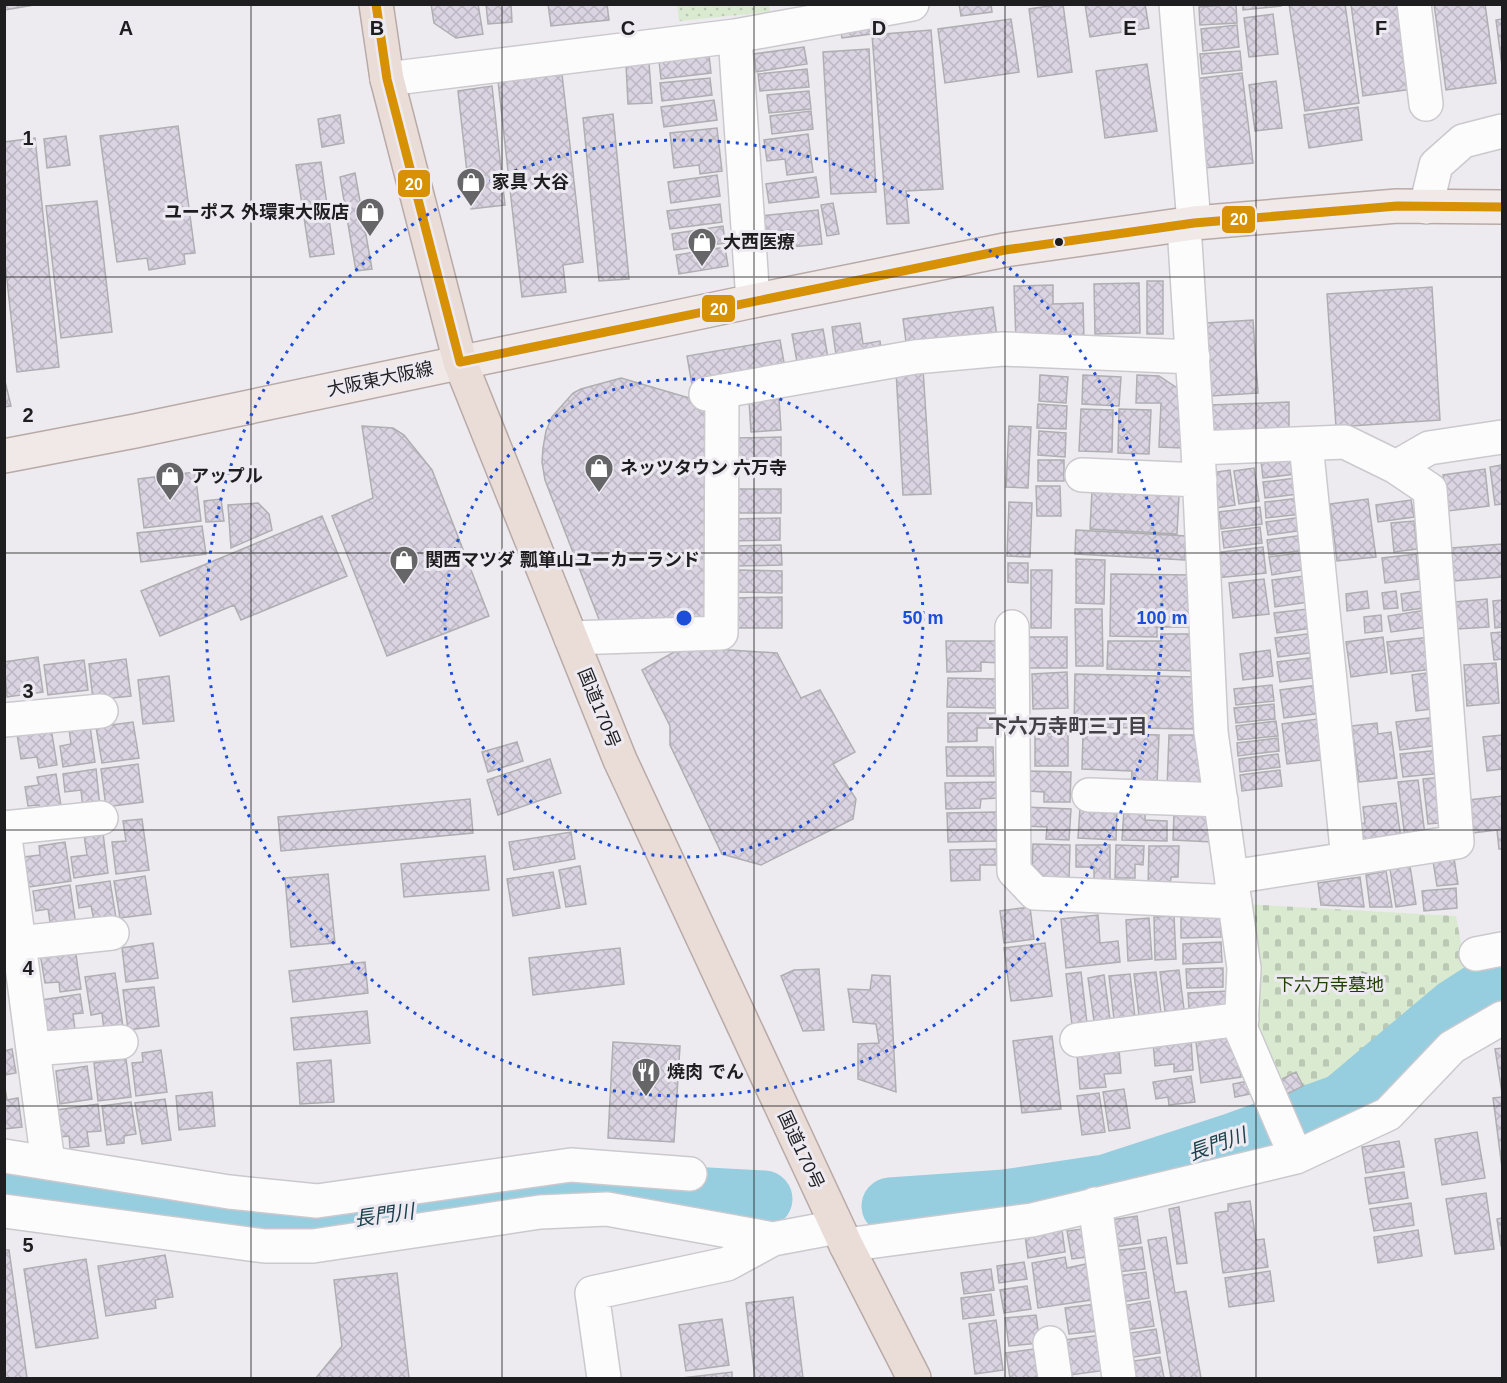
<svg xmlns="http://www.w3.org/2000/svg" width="1507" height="1383" font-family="Arial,'Noto Sans JP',sans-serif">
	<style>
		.cemetery { fill: url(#cemetery-stones) }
		.park { fill: url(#park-dots) }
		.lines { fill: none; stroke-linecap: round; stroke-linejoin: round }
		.river { stroke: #96cee0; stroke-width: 57 }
		.building { fill: url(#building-cross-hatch); stroke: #afaeb1; stroke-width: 1.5 }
		.minor-casing { stroke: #cbc9cd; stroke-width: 36 }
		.major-casing { stroke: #b8aaa7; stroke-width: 36 }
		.highway-casing { stroke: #b8aaa7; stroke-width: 36 }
		.minor { stroke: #fcfcfd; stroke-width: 33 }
		.major { stroke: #f1e9e7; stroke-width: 33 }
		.highway { stroke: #eaddd8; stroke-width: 33 }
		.bus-1-casing { stroke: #edeaf1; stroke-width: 14 }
		.bus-1 { stroke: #d69105; stroke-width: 9 }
		.grid { fill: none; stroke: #1e1d1f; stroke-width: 1.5; stroke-opacity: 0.55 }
		.ring { fill: none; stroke: #1d4ed8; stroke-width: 3; stroke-dasharray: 3 6 }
		.bus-dot { fill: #1e1d1f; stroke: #edeaf1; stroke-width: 2 }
		.labels { text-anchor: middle; stroke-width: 6; stroke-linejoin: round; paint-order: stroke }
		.poi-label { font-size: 18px; font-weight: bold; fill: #1e1d1f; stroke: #edeaf1; text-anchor: start }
		.street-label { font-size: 18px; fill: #1e1d1f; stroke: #edeaf1 }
		.park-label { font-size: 18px; fill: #1f3f02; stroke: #edeaf1 }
		.neighbourhood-label { font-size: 20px; font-weight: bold; fill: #444247; stroke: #edeaf1 }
		.water-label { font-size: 20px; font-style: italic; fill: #1c414c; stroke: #edeaf1 }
		.grid-label { font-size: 20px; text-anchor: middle; font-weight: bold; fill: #1e1d1f; stroke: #edeaf1; stroke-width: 6; stroke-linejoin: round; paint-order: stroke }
		.centre { fill: #1d4ed8; stroke: #edeaf1; stroke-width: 3 }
		.ring-label { font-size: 18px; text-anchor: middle; font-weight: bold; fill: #1d4ed8; stroke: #edeaf1; stroke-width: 6; stroke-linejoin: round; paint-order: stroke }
		.line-badge { stroke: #edeaf1; stroke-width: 2 }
		.badge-label { font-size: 16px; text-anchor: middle; font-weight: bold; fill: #fff }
	</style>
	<defs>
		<pattern id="cemetery-stones" width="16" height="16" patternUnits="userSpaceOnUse" patternTransform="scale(1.5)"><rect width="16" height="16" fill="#daead1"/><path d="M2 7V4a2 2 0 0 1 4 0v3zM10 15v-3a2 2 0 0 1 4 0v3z" fill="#bbc8b3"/></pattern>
		<pattern id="park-dots" width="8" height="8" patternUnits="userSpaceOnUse" patternTransform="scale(1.5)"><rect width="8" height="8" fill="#daead1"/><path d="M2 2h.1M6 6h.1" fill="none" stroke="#bbc8b3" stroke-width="1.8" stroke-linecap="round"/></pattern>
		<pattern id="building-cross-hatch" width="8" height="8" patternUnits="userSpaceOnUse" patternTransform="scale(1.5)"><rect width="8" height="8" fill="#dad4e2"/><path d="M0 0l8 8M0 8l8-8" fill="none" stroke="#bbb6c1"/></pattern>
	</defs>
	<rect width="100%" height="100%" fill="#edebf0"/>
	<path class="cemetery" d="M1245,904L1456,916L1466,970L1313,1097L1287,1107L1259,1038Z"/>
	<path class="park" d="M677,5H769L770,12L679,21Z"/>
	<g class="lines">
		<path class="river" d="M4,1190L119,1206L304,1226L580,1189L764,1199
			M890,1206L1005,1198L1105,1183L1234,1141L1342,1102L1454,1008L1502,977"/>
	</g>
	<path class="building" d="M4,4H40L4,10Z
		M431,4H478L483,34L456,38L434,23Z
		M486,4H511L512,22L488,24Z
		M548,4H607L609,20L551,26Z
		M959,4H991L992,12L961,16Z
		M1063,4L1072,72L1038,77L1029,9Z
		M1085,4H1145L1149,28L1090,37Z
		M1236,4L1237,23L1200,25L1199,7Z
		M1243,4H1281V6L1243,10Z
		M1289,4H1345L1359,103L1305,111Z
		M1351,4H1401L1412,89L1363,96Z
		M1434,4H1485L1496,83L1446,90Z
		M1273,14L1278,54L1249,57L1244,18Z
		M1011,19L1019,72L945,83L938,29Z
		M1502,19V66L1496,20Z
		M869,20L871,34L842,38L840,25Z
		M1237,25L1239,47L1203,51L1201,29Z
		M931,30L943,189L906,191L909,223L887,224L872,35Z
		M804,47L807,64L756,72L754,54Z
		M869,49L876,192L831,194L823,52Z
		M1240,51L1242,70L1202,74L1200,54Z
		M709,55L711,73L661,79L659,61Z
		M649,63L652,103L628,104L626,64Z
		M1147,64L1157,131L1105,138L1096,71Z
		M807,69L809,87L760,91L758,74Z
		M1242,73L1253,163L1205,168L1194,79Z
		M562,74L583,262L563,265L566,292L522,297L498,81Z
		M710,78L712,95L662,101L660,83Z
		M1276,81L1282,128L1255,131L1249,85Z
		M492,86L505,205L471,209L458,91Z
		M809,91L811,109L769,113L767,95Z
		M714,100L717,120L664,127L661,107Z
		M1358,107L1362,140L1309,148L1304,115Z
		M811,111L813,129L772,134L770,116Z
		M613,114L629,279L599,281L583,118Z
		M340,115L344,143L322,147L318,119Z
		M178,126L195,253L184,254L185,264L149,270L147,258L117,262L100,136Z
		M717,128L722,171L700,174L699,165L674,168L670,133Z
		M808,134L813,172L787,175L785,159L767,161L764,140Z
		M66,136L70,165L47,168L44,139Z
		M35,138L59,367L17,372L4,253V142Z
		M321,162L334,254L310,257L296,165Z
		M355,173L372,269L356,271L340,177Z
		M717,175L720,196L671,203L668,182Z
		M816,177L819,197L769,203L766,184Z
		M97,201L112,332L61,338L46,206Z
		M833,203L839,234L827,236L821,205Z
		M720,204L722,222L670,229L667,211Z
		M818,210L822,244L791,247L789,230L762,233L760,216Z
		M723,226L725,243L674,250L672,234Z
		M725,247L728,266L679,274L676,255Z
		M1147,281H1163V334H1147Z
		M1139,283L1140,333L1095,334L1094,284Z
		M1053,285V304L1083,303L1084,339L1016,341L1014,286Z
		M1432,287L1440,420L1336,427L1327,294Z
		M993,307L997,337L907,350L903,319Z
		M1253,320L1258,393L1211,396L1206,323Z
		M860,323L863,344L880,341L882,356L837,362L832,327Z
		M823,329L829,364L798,368L792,334Z
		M780,340L785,368L692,385L687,356Z
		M923,369L931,494L903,495L896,371Z
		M1040,375L1068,377L1066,403L1039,401Z
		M1083,375L1121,377L1119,406L1082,404Z
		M1137,375L1159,376L1183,392L1182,448L1159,447L1161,403H1136Z
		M4,377L11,406L4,407Z
		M621,378L710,404L705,617L600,622L545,480L542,462L543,448L546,431L552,417L573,393L581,389Z
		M779,399L781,430L751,432L749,401Z
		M1289,402V429L1211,432L1210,405Z
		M1038,404L1067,406L1066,429L1037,428Z
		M1081,409L1113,410L1112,452L1079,451Z
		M1119,409L1151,410L1149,454L1118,453Z
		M362,426L393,428L404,435L432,470L489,616L387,656L332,516L373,498Z
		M1009,426L1031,427L1028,488L1006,487Z
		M1039,431L1066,433L1065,457L1038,455Z
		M781,437V459L736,460V438Z
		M1293,457L1295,474L1263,478L1261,461Z
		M1038,460H1064V481H1038Z
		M1502,465V504L1495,505L1490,467Z
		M1254,468L1259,501L1239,504L1234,471Z
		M1485,469L1489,506L1448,511L1443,475Z
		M1230,470L1235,505L1216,508L1211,473Z
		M195,472L201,521L144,528L138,479Z
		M1296,478L1298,494L1265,498L1263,482Z
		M1036,486H1060L1061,516H1037Z
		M734,489H781V513H734Z
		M1092,491L1179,496L1177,534L1090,529Z
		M1300,498L1302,514L1266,518L1265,502Z
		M221,499L224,521L206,522L204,501Z
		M1368,499L1376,557L1337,561L1330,504Z
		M1411,500L1414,517L1378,522L1376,505Z
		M1009,502L1032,503L1030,557L1007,556Z
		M258,503L269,514L272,530L231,548L228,505Z
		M1260,507L1262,524L1221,529L1219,512Z
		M322,516L347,576L241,620L234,605L160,636L141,591Z
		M1302,517L1304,530L1268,535L1266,522Z
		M780,518V540L733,541V519Z
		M1414,521L1417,549L1394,552L1391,523Z
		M202,526L206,554L141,562L137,533Z
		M1260,527L1262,543L1224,548L1222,532Z
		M1076,530L1186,536L1185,560L1075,554Z
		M1304,535L1306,550L1269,555L1267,540Z
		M1502,544V577L1454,581L1451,548Z
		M781,545L782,565L735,566V546Z
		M1263,547L1266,573L1216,578L1214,553Z
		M1306,552L1308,569L1272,575L1269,557Z
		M1416,554L1419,579L1385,583L1382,558Z
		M1076,559L1105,560L1104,604L1076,603Z
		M1008,563H1028V583L1008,582Z
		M737,570L782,571V593L736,592Z
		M1031,570H1052L1051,628H1031Z
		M1111,574L1193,575L1192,627H1157V637L1110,636Z
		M1312,575L1315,601L1275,607L1272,580Z
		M1264,579L1269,614L1233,618L1229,583Z
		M1429,590L1431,607L1403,611L1401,594Z
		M1367,591L1369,608L1347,611L1346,594Z
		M1396,591L1398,608L1384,609L1382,593Z
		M782,597V628H733V598Z
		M1487,599L1489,627L1457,629L1455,602Z
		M1502,600V627L1495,628L1493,601Z
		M1316,608L1318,627L1277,633L1274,613Z
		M1075,609H1102L1103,666H1076Z
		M1432,609L1434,626L1391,632L1388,616Z
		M1381,615L1382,631L1365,633L1364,617Z
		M1502,632V659L1494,660L1491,633Z
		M1315,633L1317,652L1278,657L1275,638Z
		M1161,634H1196V671L1107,669L1108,641H1161Z
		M1027,637H1067V668H1028Z
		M1383,637L1387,672L1351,677L1346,642Z
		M1430,637L1433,669L1391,674L1387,642Z
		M946,641H1000V663L981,662V671L947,672Z
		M683,647L777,653L801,698L820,690L855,752L833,764L856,799L853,819L761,865L722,854L670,745V726L642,670Z
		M1270,650L1273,676L1243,680L1240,654Z
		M38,657L43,692L7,697L4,662Z
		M1316,657L1319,677L1280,682L1277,662Z
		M126,659L131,696L93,700L89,664Z
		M84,660L88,690L48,695L44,665Z
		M1496,663L1499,703L1467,706L1464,665Z
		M1067,672L1068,708L1033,709L1032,674Z
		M1434,672L1439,708L1416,711L1412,675Z
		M1075,674L1196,677L1195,729L1074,727Z
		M169,676L174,721L143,724L138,680Z
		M948,678L997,679V708L947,707Z
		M1272,685L1274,701L1236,705L1234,689Z
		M1318,685L1322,713L1284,718L1280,690Z
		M1274,704L1275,719L1236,723L1234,708Z
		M948,713H996V728H977V741L948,742Z
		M1437,717L1440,745L1400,750L1396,722Z
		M1325,718L1330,759L1287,764L1282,724Z
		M1276,721L1278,736L1238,740L1236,726Z
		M133,722L139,758L102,763L96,727Z
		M1377,723L1378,734L1391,732L1397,778L1359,782L1352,726Z
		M90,726L95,762L63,767L60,746L71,744L69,729Z
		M51,728L57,765L39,768L37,757L21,759L17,734Z
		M1068,733V766H1035V734Z
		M1083,733L1159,735L1157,785H1131L1132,771L1082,769Z
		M1169,735H1205L1203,789L1167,788Z
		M1502,735V769L1487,771L1483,737Z
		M1278,738L1279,751L1238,756L1237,743Z
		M517,742L523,761L488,772L482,752Z
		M946,747H993L994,776H947Z
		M1441,750L1444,773L1403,777L1400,754Z
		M1278,754L1280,767L1240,772L1239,759Z
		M550,759L561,793L498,815L487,780Z
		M138,764L143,802L106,807L101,769Z
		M96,769L100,807L83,809L81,790L65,792L63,774Z
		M1280,770L1282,786L1242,791L1240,775Z
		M1027,771L1071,772L1070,802H1044V792L1027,791Z
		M56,774L62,812L41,815L39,805L28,806L25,787L39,785L37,777Z
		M1443,777L1449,822L1428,824L1423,779Z
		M1418,780L1425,835L1405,838L1398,782Z
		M998,782V798L981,799L980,808L946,809L945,783Z
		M1502,796V849H1499L1497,830L1473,833L1469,800Z
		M470,799L473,833L281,851L278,817Z
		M1396,803L1401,838L1360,844L1358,824L1365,823L1363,807Z
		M1025,807L1071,809L1069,840L1046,839L1047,827L1025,826Z
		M1080,808L1117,810L1116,840L1078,838Z
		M1124,810L1145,811V820L1167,821V841L1122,840Z
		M997,812V841L948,842L947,813Z
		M1174,813L1213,815L1212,842L1173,840Z
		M142,819L149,870L116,874L112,842L126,841L123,821Z
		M571,832L575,859L514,870L509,842Z
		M103,833L108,873L74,878L71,857L87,855L84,835Z
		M65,842L71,881L29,887L24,857L40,855L39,846Z
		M1033,844L1070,845L1069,880H1042L1032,869Z
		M1076,845H1110V883H1094V867H1076Z
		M1116,845L1144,846L1143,865L1135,864V878H1115Z
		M1149,846H1179L1178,877H1171L1170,887H1148Z
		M999,849L1000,865H980V880L951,881L950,850Z
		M485,856L489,890L404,897L401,864Z
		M1454,858L1458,884L1437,886L1433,861Z
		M580,866L586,904L566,907L559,870Z
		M1410,866L1416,904L1396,907L1390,869Z
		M1386,871L1392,907H1370L1366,875Z
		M553,872L560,908L513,916L507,879Z
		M328,874L335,943L291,947L285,878Z
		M145,876L151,914L120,918L114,881Z
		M1360,877L1364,907L1321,905L1318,883Z
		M110,881L116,918L94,920L91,906L79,908L76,886Z
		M70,885L76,925L51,929L48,909L36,911L33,891Z
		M1456,888L1457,908L1424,911L1422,891Z
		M1030,907L1034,939L1004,943L1000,911Z
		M1098,915L1100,943L1118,941L1120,962L1066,968L1061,919Z
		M1221,915V937L1181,938V916Z
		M1174,916L1176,959L1155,960L1154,917Z
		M1149,918L1152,959L1128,961L1126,920Z
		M1221,942L1222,962L1183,964V944Z
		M153,943L158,978L126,982L122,948Z
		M1045,943L1052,996L1011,1001L1004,948Z
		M75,948L81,989L60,992L59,982L45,983L40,953Z
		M620,948L624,984L533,995L529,958Z
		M365,962L368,993L293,1002L289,971Z
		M1223,968V987L1187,988L1186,969Z
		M819,969L824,1030L803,1031L781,976L794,970Z
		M1179,970L1184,1009L1165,1012L1160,972Z
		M1081,972L1087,1023L1072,1025L1066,974Z
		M1156,972L1161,1013L1139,1016L1134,974Z
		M1362,972L1379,977L1374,992L1357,988Z
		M115,973L123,1027L104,1030L102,1013L91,1015L85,977Z
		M1130,974L1135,1017L1114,1019L1109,976Z
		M872,975L890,976L896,1092L858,1079V1044L879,1043L876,1024L853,1022L848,989L870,990Z
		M1104,975L1110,1019L1094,1021L1088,978Z
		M154,987L159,1026L128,1030L123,990Z
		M1228,991V1007L1189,1009L1188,993Z
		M80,994L83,1013L73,1014L75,1030L47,1035L42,1000Z
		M367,1011L370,1043L294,1050L291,1018Z
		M1052,1036L1061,1109L1022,1113L1013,1041Z
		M1235,1037L1241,1077L1201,1083L1196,1042Z
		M1191,1039L1193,1070L1174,1072V1064L1155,1066L1153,1042Z
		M613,1042L680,1046L674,1142L608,1138Z
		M1502,1048V1093L1495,1049Z
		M12,1049L16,1073L4,1075V1051Z
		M161,1050L167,1092L136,1096L132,1063L143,1062L142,1053Z
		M1119,1050L1121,1073L1104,1074L1106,1087L1080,1089L1077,1054Z
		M126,1059L131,1097L98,1101L94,1063Z
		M331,1060L334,1102L300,1104L297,1063Z
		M87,1066L92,1099L60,1104L56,1071Z
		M1296,1072L1303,1086L1285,1095L1278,1081Z
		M1191,1076L1195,1102L1169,1105L1168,1097L1156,1099L1153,1082Z
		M1253,1080L1255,1093L1235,1097L1233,1084Z
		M4,1082L7,1100L18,1098L22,1127L4,1129Z
		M1124,1089L1130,1128L1109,1131L1103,1092Z
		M212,1092L215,1126L179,1130L176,1096Z
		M1099,1093L1105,1132L1082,1135L1077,1096Z
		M1502,1097V1168L1493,1098Z
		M165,1099L171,1140L142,1144L135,1103Z
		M131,1102L136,1134L124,1136V1143L107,1145L102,1106Z
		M98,1104L101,1131L87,1132L89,1146L70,1148L69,1136L61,1137L57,1110Z
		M1477,1132L1485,1178L1442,1185L1435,1139Z
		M1399,1141L1404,1167L1366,1173L1362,1147Z
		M1404,1172L1408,1198L1369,1204L1365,1178Z
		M1486,1193L1494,1249L1455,1254L1446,1199Z
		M1250,1201L1256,1240L1264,1239L1268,1267L1223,1273L1215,1213L1228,1211V1204Z
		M1411,1203L1414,1225L1374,1231L1370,1209Z
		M1179,1207L1187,1263L1177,1264L1169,1209Z
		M1137,1216L1141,1243L1115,1247L1111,1220Z
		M1502,1218V1246H1501L1497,1219Z
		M1083,1229L1087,1257L1072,1259L1067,1231Z
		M1062,1230L1065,1252L1028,1258L1025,1235Z
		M1418,1230L1422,1256L1378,1263L1374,1237Z
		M1166,1237L1175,1293L1186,1291L1201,1378H1171L1148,1240Z
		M1142,1247L1145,1269L1117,1272L1114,1251Z
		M4,1250H9L27,1378H4Z
		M165,1255L173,1297L155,1300L156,1308L106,1316L98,1266Z
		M1065,1257L1067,1268L1086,1264L1091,1300L1038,1308L1032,1263Z
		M86,1259L98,1338L36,1348L24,1269Z
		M1024,1262L1027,1279L999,1283L997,1266Z
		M991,1269L994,1290L964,1294L961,1273Z
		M1270,1271L1274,1301L1229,1307L1225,1278Z
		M1146,1272L1149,1298L1121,1302L1118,1276Z
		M397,1273L409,1378H316L342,1346L334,1280Z
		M1027,1286L1031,1309L1004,1313L1000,1290Z
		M991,1294L994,1315L963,1319L961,1298Z
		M793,1297L803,1378H755L746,1303Z
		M1150,1301L1154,1326L1126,1330L1122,1306Z
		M1095,1304L1099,1331L1069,1334L1065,1308Z
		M1036,1315L1040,1343L1009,1346L1005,1318Z
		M722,1319L729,1365L686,1371L679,1325Z
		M996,1320L1003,1370L975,1374L969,1324Z
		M1156,1329L1160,1353L1128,1358L1124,1334Z
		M1101,1335L1106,1370L1070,1375L1065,1340Z
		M1034,1349L1038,1378H1010L1006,1353Z
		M1160,1357L1164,1378H1130L1128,1362Z
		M732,1372V1378H682Z"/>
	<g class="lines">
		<g class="minor-casing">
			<path id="minor" d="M1176,4L1194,223
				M1414,4L1426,104
				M735,36L753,301
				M387,79L735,36L912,4
				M1426,207L1436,165L1463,141L1502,131
				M1184,226L1198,448L1211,732L1244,968L1241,1029L1296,1157
				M706,394L915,357L1003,349L1193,357
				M1306,444L1348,859
				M1198,448L1345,442L1396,467L1429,448L1502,437
				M1082,475L1200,480
				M1012,627L1014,871L1035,893L1235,902
				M571,638L721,633L722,391
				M4,720L101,711
				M1089,795L1221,800
				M4,828L101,818
				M4,830L48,1163
				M1232,877L1457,842L1430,490L1396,467
				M19,943L112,933
				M1476,954L1502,949
				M1077,1040L1242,1019
				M33,1049L121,1042
				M4,1156L229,1192L317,1201L571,1165L690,1174
				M1095,1204L1119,1378
				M4,1211L265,1246H313L540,1212L607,1209L773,1239
				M846,1245L1032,1220L1296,1157L1388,1114L1452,1047L1502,1018
				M1050,1343L1055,1378
				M604,1378L592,1293L727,1264L773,1239L837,1227"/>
		</g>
		<g class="major-casing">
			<path id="major" d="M4,456L135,431L753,301L1005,250L1194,223L1397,206L1502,207"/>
		</g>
		<g class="highway-casing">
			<path id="highway" d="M376,4L387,79L460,362L620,760L846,1245L914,1378"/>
		</g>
		<use href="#minor" class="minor"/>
		<use href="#major" class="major"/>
		<use href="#highway" class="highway"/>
		<g class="bus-1-casing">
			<path id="bus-1" d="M376,4L387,79L460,362
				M460,362L1005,250L1194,223L1397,206L1502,207"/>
		</g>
		<use href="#bus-1" class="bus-1"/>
	</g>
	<path class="grid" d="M251,4V1378M502,4V1378M754,4V1378M1005,4V1378M1256,4V1378M4,277H1502M4,553H1502M4,830H1502M4,1106H1502"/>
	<g class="ring">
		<circle cx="684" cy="618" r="239"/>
		<circle cx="684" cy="618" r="478"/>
	</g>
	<defs>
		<g id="shop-pin" transform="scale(1.5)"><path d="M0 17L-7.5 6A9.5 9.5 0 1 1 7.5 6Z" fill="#666568" stroke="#edeaf1"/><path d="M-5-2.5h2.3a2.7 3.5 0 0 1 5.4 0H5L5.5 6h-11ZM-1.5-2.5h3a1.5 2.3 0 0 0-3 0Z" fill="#fff"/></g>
		<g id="restaurant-pin" transform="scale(1.5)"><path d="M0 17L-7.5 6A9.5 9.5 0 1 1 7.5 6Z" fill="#666568" stroke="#edeaf1"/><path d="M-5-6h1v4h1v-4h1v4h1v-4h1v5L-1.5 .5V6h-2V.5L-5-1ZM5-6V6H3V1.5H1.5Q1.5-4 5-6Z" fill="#fff"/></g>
	</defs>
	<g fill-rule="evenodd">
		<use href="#shop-pin" x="471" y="182"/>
		<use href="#shop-pin" x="370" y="212"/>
		<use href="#shop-pin" x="702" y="242"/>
		<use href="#shop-pin" x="599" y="468"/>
		<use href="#shop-pin" x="170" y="476"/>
		<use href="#shop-pin" x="404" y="560"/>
		<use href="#restaurant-pin" x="646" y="1072"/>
	</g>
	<circle class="bus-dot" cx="1059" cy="242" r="5"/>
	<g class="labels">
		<g class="poi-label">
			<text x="492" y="188">家具 大谷</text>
			<text x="349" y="218" text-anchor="end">ユーポス 外環東大阪店</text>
			<text x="723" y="248">大西医療</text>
			<text x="620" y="474">ネッツタウン 六万寺</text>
			<text x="191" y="482">アップル</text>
			<text x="425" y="566">関西マツダ 瓢箪山ユーカーランド</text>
			<text x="667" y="1078">焼肉 でん</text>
		</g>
		<g class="street-label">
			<text transform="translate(380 379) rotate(-12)" y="6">大阪東大阪線</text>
			<text transform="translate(599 708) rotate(68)" y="6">国道170号</text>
			<text transform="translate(801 1150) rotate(65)" y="6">国道170号</text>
		</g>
		<g class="park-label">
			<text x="1330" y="991">下六万寺墓地</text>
		</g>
		<g class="neighbourhood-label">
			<text x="1068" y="733">下六万寺町三丁目</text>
		</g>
		<g class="water-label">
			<text transform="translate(1217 1144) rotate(-19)" y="7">長門川</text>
			<text transform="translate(384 1215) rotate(-8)" y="7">長門川</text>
		</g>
	</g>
	<g class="grid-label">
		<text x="126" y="35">A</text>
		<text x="377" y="35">B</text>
		<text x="628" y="35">C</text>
		<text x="879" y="35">D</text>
		<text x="1130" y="35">E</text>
		<text x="1381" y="35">F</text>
		<text x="28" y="145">1</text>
		<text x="28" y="422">2</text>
		<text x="28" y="698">3</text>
		<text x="28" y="975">4</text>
		<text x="28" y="1252">5</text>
	</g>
	<circle cx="684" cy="618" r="9" class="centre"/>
	<g class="ring-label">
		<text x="923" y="624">50 m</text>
		<text x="1162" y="624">100 m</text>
	</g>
	<g class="line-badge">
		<rect x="397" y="169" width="34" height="29" rx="6" fill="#d69105"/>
		<rect x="1221" y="205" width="35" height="29" rx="6" fill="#d69105"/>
		<rect x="701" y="294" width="35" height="29" rx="6" fill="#d69105"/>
	</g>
	<g class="badge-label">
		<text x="414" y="190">20</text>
		<text x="1239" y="225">20</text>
		<text x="719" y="315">20</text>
	</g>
	<rect width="1507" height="1383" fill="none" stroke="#1e1d1f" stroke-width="12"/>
</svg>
